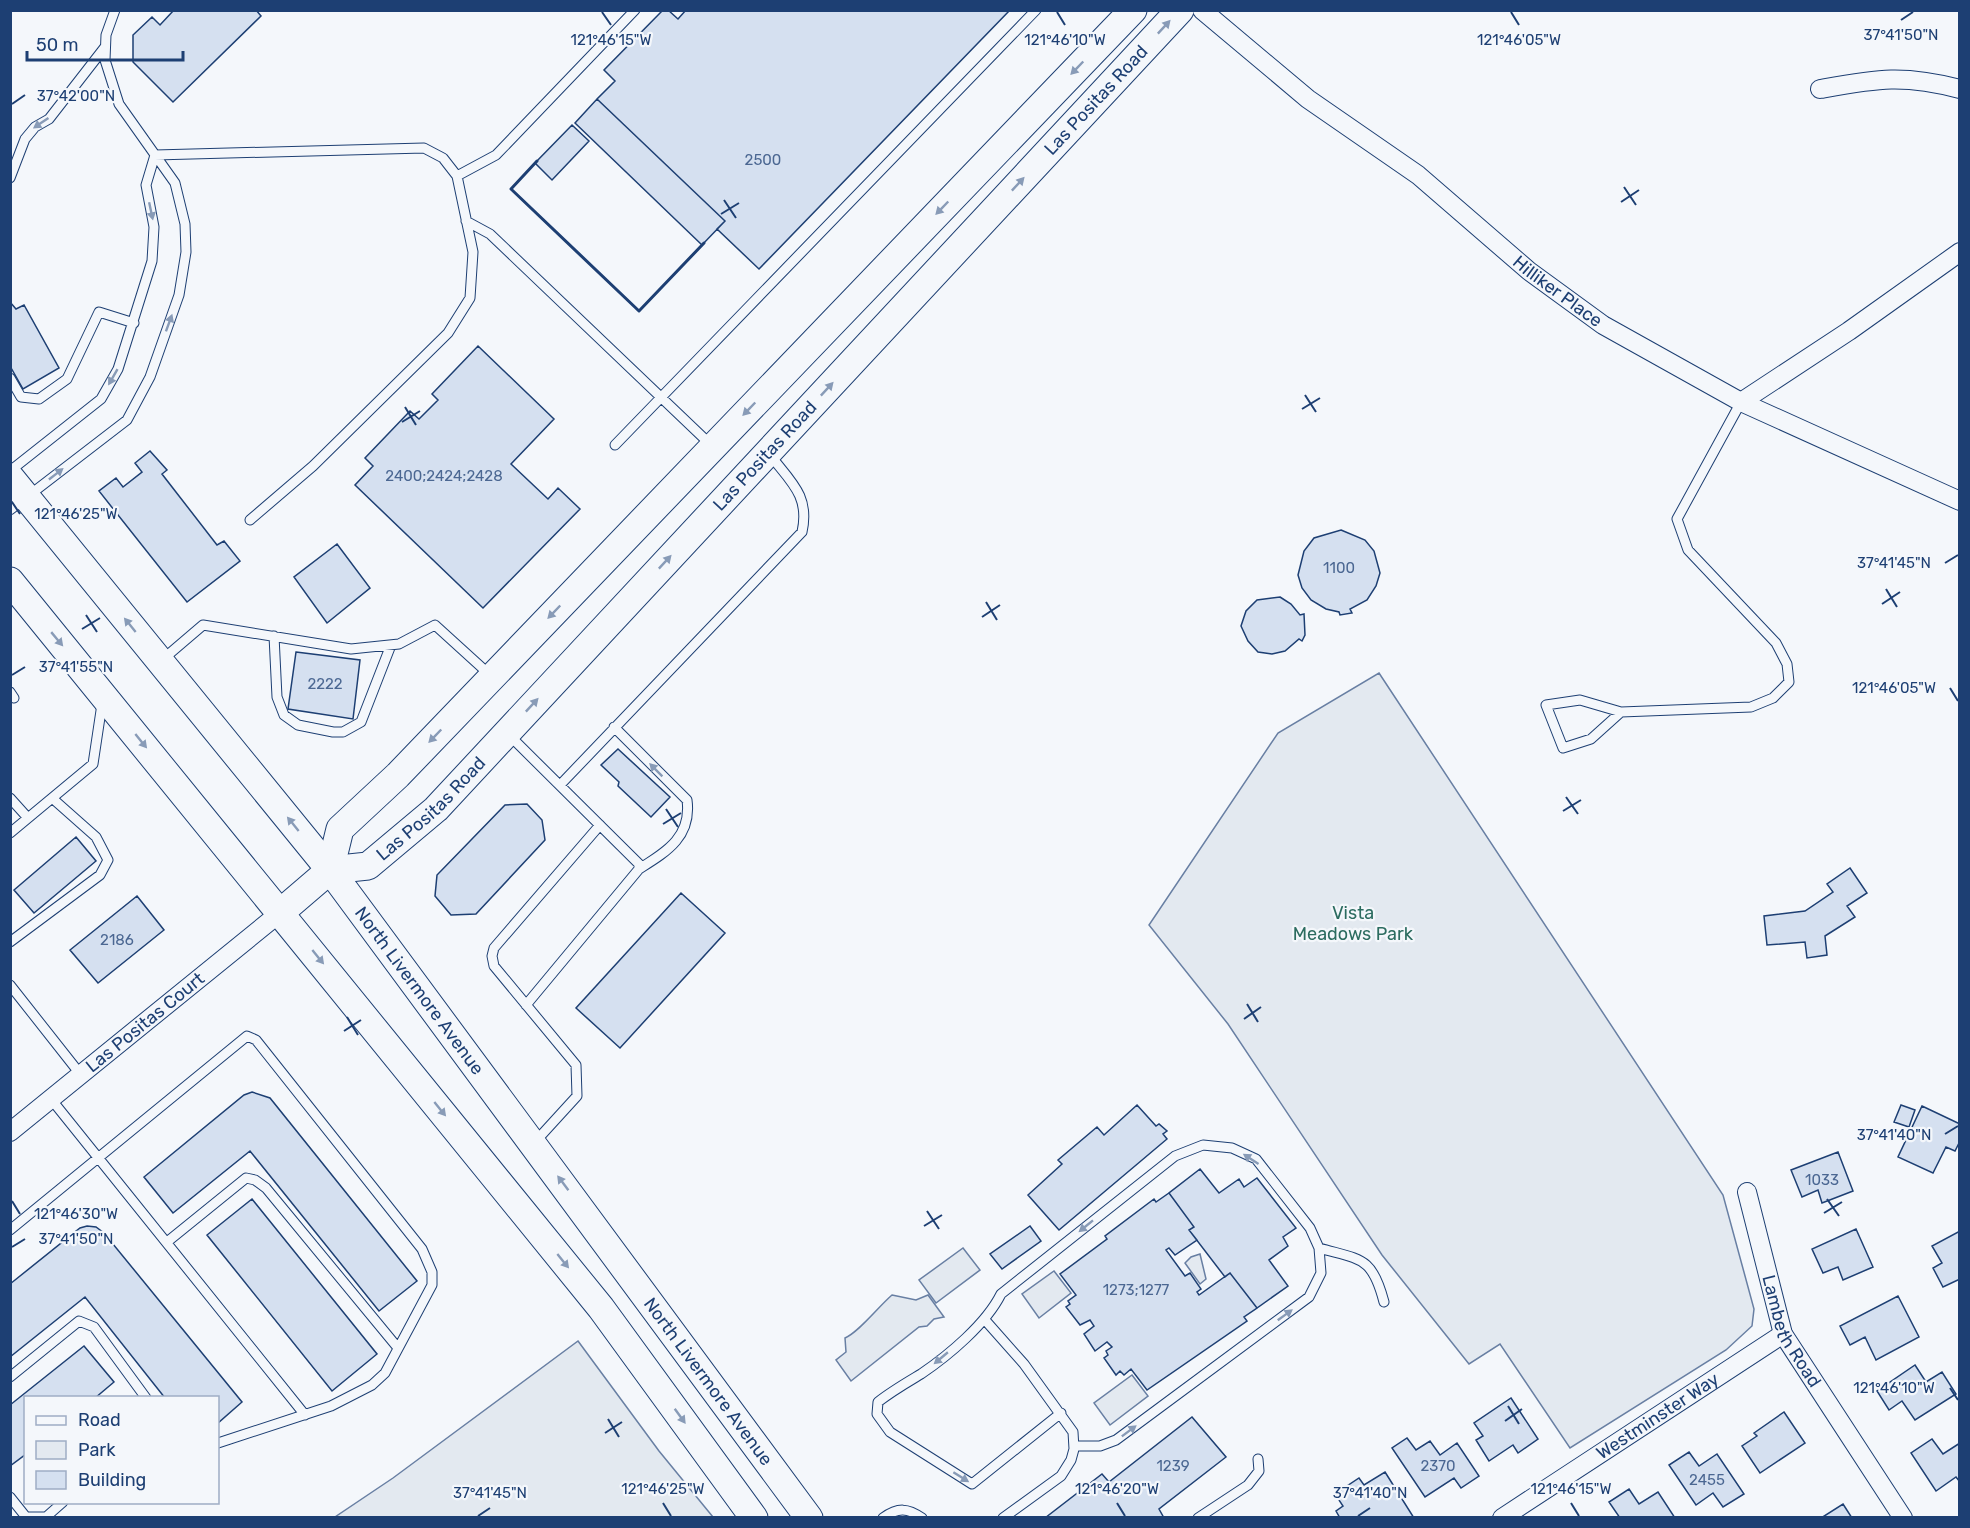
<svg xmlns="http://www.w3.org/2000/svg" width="1970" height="1528" font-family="Rubik,sans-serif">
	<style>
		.green { fill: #e3e9f0; stroke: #687fa3; stroke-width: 1.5 }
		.building { fill: #d5e0f0; stroke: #1d3f73; stroke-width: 1.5 }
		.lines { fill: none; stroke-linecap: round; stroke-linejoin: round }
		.service-casing { stroke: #1d3f73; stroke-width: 11 }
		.minor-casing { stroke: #1d3f73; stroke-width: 20 }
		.secondary-casing { stroke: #1d3f73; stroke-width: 29 }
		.service { stroke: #f4f7fb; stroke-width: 9 }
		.minor { stroke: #f4f7fb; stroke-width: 18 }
		.secondary { stroke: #f4f7fb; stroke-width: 27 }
		.wall { stroke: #1d3f73; stroke-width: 3 }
		.oneway { fill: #889bb7 }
		.ticks { fill: none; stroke: #1d3f73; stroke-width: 2 }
		.labels { text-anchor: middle; stroke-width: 4.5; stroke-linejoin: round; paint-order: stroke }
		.number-label { font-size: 15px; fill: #4b6792 }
		.street-label { font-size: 18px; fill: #1d3f73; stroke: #f4f7fb }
		.park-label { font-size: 18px; fill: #2c6c60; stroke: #f4f7fb }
		.ticks-label { font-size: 15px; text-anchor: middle; fill: #1d3f73; stroke: #f4f7fb; stroke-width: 4.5; stroke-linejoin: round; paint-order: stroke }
	</style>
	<rect width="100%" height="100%" fill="#f4f7fb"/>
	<path class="green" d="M1379,673L1723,1195L1754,1309L1752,1326L1726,1350L1570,1448L1500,1344L1469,1364L1382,1255L1228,1024L1149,925L1278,733Z
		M963,1248L980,1270L936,1303L919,1280Z
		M1200,1254L1206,1279L1200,1284L1185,1263L1191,1257Z
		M1054,1271L1071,1293L1039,1318L1022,1294Z
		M892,1295L916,1300L928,1295L944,1317L934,1319L927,1326L919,1327L851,1381L836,1360L846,1352L845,1338C859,1332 878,1307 892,1295Z
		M578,1341L659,1451L713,1517H335L393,1478Z
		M1132,1375L1148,1396L1110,1425L1094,1403Z"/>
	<path class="building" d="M174,10H256L261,16L173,102L133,62V35L152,17L160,25Z
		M663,10H668L678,19L686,10H1010L759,269L717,229L725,221L597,99L615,81L604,70Z
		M597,99L725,221L702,245L575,123Z
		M572,125L589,141L552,180L535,163Z
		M10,302L16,309L24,305L59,368L23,389L10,366Z
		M478,346L554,419L511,464L548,499L558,488L580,509L483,608L355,485L373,466L365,458L410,411L419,419L438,400L432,394Z
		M150,451L167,470L162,474L217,545L224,541L240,561L187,602L99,491L116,478L123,487L142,472L135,463Z
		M1341,530L1365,540L1374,551L1380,573L1376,586L1367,600L1350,609L1352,613L1340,615L1339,612L1326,609L1311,600L1302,588L1298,575L1304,551L1314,538Z
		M337,544L370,588L327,623L294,577Z
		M1280,597L1291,604L1300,615L1304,614L1305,635L1302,641L1299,639L1285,651L1272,654L1258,652L1248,641L1241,626L1246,611L1257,600Z
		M296,652L360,660L353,719L288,709Z
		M618,749L670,797L651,817L618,786L619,782L601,765Z
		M527,804L542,820L545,840L476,914L451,915L435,896L437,875L505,805Z
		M76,837L96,861L34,913L14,890Z
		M1850,868L1867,893L1847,906L1855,917L1825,936L1827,955L1807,958L1805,942L1767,945L1764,916L1805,911L1833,892L1827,884Z
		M681,893L725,933L620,1048L576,1008Z
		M137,896L164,930L98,983L70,950Z
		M252,1092L270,1098L417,1281L379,1311L250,1151L173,1213L144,1177L244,1095Z
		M1137,1105L1156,1126L1159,1124L1167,1131L1163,1134L1167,1139L1059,1230L1028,1195L1062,1164L1058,1160L1097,1127L1104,1135Z
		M1901,1105L1915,1110L1909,1127L1894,1122Z
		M1922,1106L1960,1124V1141L1955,1151L1946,1147L1933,1173L1898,1157Z
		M1838,1152L1853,1191L1822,1203L1818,1190L1802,1197L1791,1170Z
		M1200,1169L1219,1193L1239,1179L1244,1187L1257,1178L1296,1228L1283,1237L1288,1246L1269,1260L1288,1286L1257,1308L1230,1273L1225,1277L1189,1230L1194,1227L1169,1193Z
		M1169,1193L1194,1227L1189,1230L1197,1240L1175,1255L1169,1248L1166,1250L1185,1276L1190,1273L1201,1289L1197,1292L1199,1295L1230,1273L1257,1308L1244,1317L1247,1321L1147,1390L1131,1369L1124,1375L1120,1371L1116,1375L1104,1358L1108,1355L1106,1351L1112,1347L1107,1342L1095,1351L1084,1334L1094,1326L1090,1320L1080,1325L1066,1307L1070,1304L1068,1301L1076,1295L1060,1274L1107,1239L1105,1236L1154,1199L1156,1202Z
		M252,1199L377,1354L332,1391L207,1235Z
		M87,1226L96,1227L104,1233L242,1402L218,1423V1398H165L85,1297L10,1357V1284L80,1228Z
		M1030,1226L1041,1241L1002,1269L990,1254Z
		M1856,1229L1873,1267L1843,1280L1838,1267L1823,1273L1812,1249Z
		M1960,1231V1279L1943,1287L1933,1268L1942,1263L1932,1246Z
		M1898,1296L1919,1337L1876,1360L1865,1337L1850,1345L1840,1326Z
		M84,1346L114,1382L95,1398H26V1454L10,1466V1405Z
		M1915,1365L1926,1382L1942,1372L1956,1394L1915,1420L1902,1401L1889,1410L1877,1391Z
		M1511,1398L1538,1439L1518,1453L1513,1445L1489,1461L1476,1440L1483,1436L1474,1423Z
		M1784,1412L1805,1443L1760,1473L1742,1446L1757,1436L1754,1433Z
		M1192,1417L1226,1457L1159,1509L1164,1518H1045L1102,1474L1109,1482Z
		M1407,1438L1416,1450L1430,1441L1440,1455L1457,1443L1479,1476L1461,1488L1454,1478L1425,1497L1392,1448Z
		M1932,1439L1943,1454L1960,1443V1482L1956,1477L1936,1491L1911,1453Z
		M1689,1452L1699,1466L1717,1454L1744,1494L1723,1507L1713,1493L1696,1505L1669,1465Z
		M1385,1472L1414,1518H1340L1336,1511L1343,1506L1335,1494L1359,1478L1364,1485Z
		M1629,1489L1639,1504L1658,1492L1675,1518H1620L1609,1502Z
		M1843,1504L1852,1518H1821Z"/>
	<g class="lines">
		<g class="service-casing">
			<path id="service" d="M155,155L424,148L443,158L457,176L496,155L635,10
				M10,178L25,139L35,127L49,119L105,47
				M466,221L490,234L711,445
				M10,378L21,397L39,399L67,379L99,312L134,323
				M615,445L1036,10
				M10,471L101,399L118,369L152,261L154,227L146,185L155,155
				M10,510L127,420L150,377L179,295L186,252L185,224L175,183L119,104L105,60L106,35L115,10
				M250,520L313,466L448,333L470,298L473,252L457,176
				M274,636L277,697L284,715L298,725L333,732H343L361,722L391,645
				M162,660L203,625L351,649L399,644L435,625L490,675
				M10,692L14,698
				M1621,712L1591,739L1563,748L1546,705L1580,700L1621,712L1751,707L1773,698L1789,682L1787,664L1776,643L1688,550L1677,519L1741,402
				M614,727L687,800C692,837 666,852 639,869
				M508,734L639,864V869L526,1005
				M560,785L802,532C810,496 791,482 770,455
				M10,798L28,818
				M10,833L93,764L102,704
				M10,942L100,875L108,860L96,837L52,798
				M10,985L81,1075
				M51,1099L305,1415
				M535,1142L577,1096L576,1065L494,966L492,956L494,948L600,825
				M10,1230L247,1036L256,1040L422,1249L432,1272V1285L385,1373L372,1385L331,1406L218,1443
				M167,1242L246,1178L255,1180L266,1188L398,1348
				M1319,1248C1361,1260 1372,1256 1384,1302
				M985,1320L1024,1364L1073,1432L1074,1449L1071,1460L1061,1476L1003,1518
				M10,1377L79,1321L94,1327L146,1398
				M1061,1413L972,1484L890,1432L877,1414L878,1402C892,1391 906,1383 921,1374C949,1355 986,1324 1001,1294L1175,1156L1203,1145L1232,1148L1256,1159L1310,1228L1319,1248L1321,1273L1309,1297L1116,1440L1100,1446H1074
				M10,1497L26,1517H46L63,1502
				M883,1518C898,1507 908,1508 922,1518
				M1198,1518L1248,1485L1259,1471L1258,1459"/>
		</g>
		<g class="minor-casing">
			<g id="minor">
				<path id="s1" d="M1202,10L1308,99L1418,175L1529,271L1603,325L1741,402L1960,501"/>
				<path d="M1820,89C1877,79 1902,74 1960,89"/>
				<path d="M1741,402L1849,331L1960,252"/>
				<path id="s2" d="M10,1132L281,912"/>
				<path id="s3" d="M1747,1192L1783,1334L1903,1518"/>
				<path id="s4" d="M1502,1518L1783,1334"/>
			</g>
		</g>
		<g class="secondary-casing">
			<g id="secondary">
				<path id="s5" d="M10,477L330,870L809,1518"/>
				<path d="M10,581L601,1308L754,1518"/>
				<path d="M330,870L340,829L398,775L1133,10"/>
				<path id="s6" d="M281,912L330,870L368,866L436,809L1180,10"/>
			</g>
		</g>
		<use href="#service" class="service"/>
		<use href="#minor" class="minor"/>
		<use href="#secondary" class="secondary"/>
		<path class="wall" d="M537,161L511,189L639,311L704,243"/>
	</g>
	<defs><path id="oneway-solid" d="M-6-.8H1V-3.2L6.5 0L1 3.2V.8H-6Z" transform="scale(1.5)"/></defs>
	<g class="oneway">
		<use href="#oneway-solid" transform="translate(1164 27) rotate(-47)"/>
		<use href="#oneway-solid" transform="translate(1077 68) rotate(134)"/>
		<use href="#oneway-solid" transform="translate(41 123) rotate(146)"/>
		<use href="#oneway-solid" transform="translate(1018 184) rotate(-47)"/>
		<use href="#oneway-solid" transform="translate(942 208) rotate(134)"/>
		<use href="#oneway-solid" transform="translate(151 211) rotate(78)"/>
		<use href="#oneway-solid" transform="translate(169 323) rotate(-70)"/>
		<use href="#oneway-solid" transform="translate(113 377) rotate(120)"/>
		<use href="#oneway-solid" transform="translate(827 389) rotate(-47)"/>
		<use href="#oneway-solid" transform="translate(749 409) rotate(134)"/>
		<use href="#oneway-solid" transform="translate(56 474) rotate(-38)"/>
		<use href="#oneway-solid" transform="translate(665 562) rotate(-47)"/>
		<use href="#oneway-solid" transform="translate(554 612) rotate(134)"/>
		<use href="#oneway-solid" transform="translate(130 625) rotate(-129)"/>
		<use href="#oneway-solid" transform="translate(57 639) rotate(50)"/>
		<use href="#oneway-solid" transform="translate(532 705) rotate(-47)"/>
		<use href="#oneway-solid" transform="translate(435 736) rotate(134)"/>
		<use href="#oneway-solid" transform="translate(141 741) rotate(51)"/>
		<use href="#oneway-solid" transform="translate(656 770) rotate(-135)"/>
		<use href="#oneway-solid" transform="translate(293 824) rotate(-129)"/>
		<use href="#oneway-solid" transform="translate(318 957) rotate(51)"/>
		<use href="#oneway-solid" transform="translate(440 1109) rotate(51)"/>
		<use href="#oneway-solid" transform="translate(1251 1159) rotate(-147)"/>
		<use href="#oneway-solid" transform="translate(563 1183) rotate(-127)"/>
		<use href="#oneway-solid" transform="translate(1086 1226) rotate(141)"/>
		<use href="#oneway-solid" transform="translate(563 1261) rotate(51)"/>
		<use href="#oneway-solid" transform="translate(1285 1315) rotate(-36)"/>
		<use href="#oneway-solid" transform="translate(941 1358) rotate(140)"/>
		<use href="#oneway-solid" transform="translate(680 1416) rotate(54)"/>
		<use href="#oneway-solid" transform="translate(1129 1431) rotate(-37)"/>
		<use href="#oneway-solid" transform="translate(961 1477) rotate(32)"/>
	</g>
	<path class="ticks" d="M602,12L611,25M1057,12L1065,25M1511,12L1519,25M1901,20L1913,12M12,104L25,95M1624,187L1636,205M724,200L736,218M1621,202L1639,190M721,214L739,203M1305,395L1316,412M405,407L416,425M1302,409L1320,398M402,422L420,411M12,502L20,514M1945,563L1958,555M1886,589L1897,607M986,602L997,620M1882,604L1900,592M86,615L97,632M982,617L1000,605M82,629L100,618M12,675L25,667M1950,688L1958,701M1566,797L1578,814M666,809L678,827M1563,811L1581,800M663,824L681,813M1247,1004L1258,1022M347,1017L358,1035M1244,1019L1261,1007M344,1031L361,1020M1945,1134L1958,1126M1827,1199L1839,1216M12,1201L20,1214M927,1211L939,1229M1824,1213L1842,1202M924,1226L942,1215M12,1247L25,1239M1950,1388L1958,1400M1508,1406L1519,1424M608,1419L619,1437M1505,1421L1522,1409M605,1433L622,1422M663,1503L671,1516M1117,1503L1125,1516M1571,1503L1579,1516M478,1516L490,1508M1358,1516L1370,1508"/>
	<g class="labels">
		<g class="number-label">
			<text x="763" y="165">2500</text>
			<text x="444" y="481">2400;2424;2428</text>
			<text x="1339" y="573">1100</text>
			<text x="325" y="689">2222</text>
			<text x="117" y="945">2186</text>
			<text x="1822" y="1185">1033</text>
			<text x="1136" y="1295">1273;1277</text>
			<text x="1173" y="1471">1239</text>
			<text x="1438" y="1471">2370</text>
			<text x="1707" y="1485">2455</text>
		</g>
		<g class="street-label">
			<text dy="6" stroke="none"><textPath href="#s6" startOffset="1160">Las Positas Road</textPath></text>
			<text dy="6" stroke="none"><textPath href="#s1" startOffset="454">Hilliker Place</textPath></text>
			<text dy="6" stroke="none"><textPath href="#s6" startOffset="674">Las Positas Road</textPath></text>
			<text dy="6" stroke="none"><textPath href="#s6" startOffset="188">Las Positas Road</textPath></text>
			<text dy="6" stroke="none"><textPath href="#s5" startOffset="657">North Livermore Avenue</textPath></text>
			<text dy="6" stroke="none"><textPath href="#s2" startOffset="174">Las Positas Court</textPath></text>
			<text dy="6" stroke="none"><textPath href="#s3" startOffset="147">Lambeth Road</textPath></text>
			<text dy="6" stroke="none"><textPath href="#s5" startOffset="1143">North Livermore Avenue</textPath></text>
			<text dy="6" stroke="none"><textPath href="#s4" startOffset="186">Westminster Way</textPath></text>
		</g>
		<g class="park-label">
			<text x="1353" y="919">Vista<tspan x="1353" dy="21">Meadows Park</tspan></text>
		</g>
	</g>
	<g class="ticks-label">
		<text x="1901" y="40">37°41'50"N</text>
		<text x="611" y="45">121°46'15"W</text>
		<text x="1065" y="45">121°46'10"W</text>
		<text x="1519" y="45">121°46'05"W</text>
		<text x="76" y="101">37°42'00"N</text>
		<text x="76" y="519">121°46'25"W</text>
		<text x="1894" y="568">37°41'45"N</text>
		<text x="76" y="672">37°41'55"N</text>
		<text x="1894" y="693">121°46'05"W</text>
		<text x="1894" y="1140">37°41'40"N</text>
		<text x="76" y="1219">121°46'30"W</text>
		<text x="76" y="1244">37°41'50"N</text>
		<text x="1894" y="1393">121°46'10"W</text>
		<text x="663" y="1494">121°46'25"W</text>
		<text x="1117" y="1494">121°46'20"W</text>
		<text x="1571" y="1494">121°46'15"W</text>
		<text x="490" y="1498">37°41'45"N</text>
		<text x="1370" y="1498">37°41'40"N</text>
	</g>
	<rect width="1970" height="1528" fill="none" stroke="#1d3f73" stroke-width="24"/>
	<rect x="24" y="1396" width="195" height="108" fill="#f4f7fb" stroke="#9eadc5" stroke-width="1.5"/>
	<rect x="36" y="1416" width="30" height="9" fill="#f4f7fb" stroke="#9eadc5" stroke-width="1.5"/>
	<text x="78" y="1426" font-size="18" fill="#1d3f73">Road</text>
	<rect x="36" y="1441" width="30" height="18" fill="#e3e9f0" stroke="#9eadc5" stroke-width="1.5"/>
	<text x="78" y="1456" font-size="18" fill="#1d3f73">Park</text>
	<rect x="36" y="1471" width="30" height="18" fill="#d5e0f0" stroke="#9eadc5" stroke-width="1.5"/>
	<text x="78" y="1486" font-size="18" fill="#1d3f73">Building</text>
	<path d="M27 51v9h156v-9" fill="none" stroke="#1d3f73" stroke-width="3"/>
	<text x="36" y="51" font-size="18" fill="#1d3f73" stroke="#f4f7fb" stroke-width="4.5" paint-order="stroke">50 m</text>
</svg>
